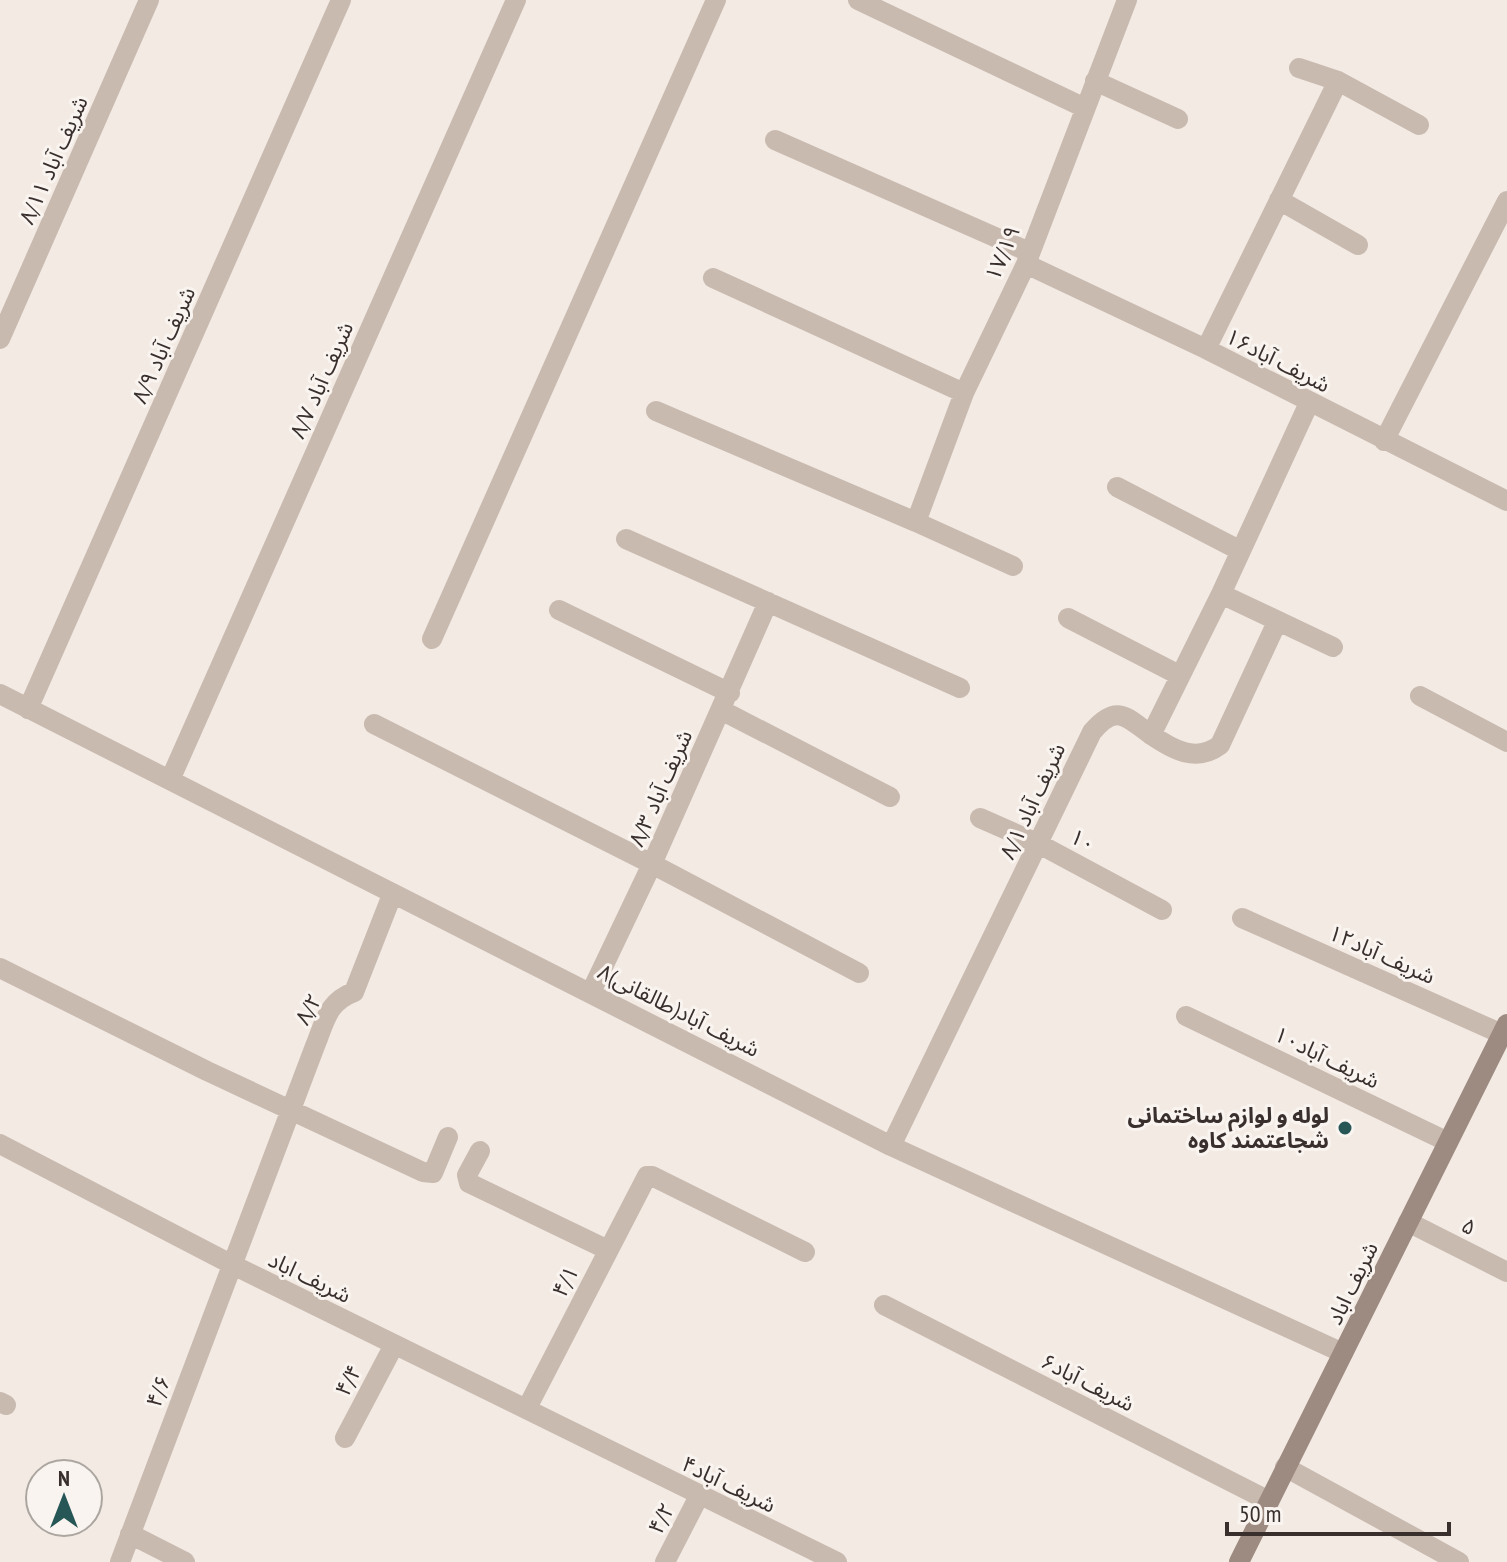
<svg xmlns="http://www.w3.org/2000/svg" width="1507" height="1562" font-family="'PT Sans Narrow','Noto Sans Arabic',sans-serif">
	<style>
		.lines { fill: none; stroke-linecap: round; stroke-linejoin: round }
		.street { stroke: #c9bab0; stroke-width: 20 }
		.secondary { stroke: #9d8a81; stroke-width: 20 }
		.poi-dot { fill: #265656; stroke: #f9f4ef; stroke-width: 3 }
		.labels { text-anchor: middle; stroke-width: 6; stroke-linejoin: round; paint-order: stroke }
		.street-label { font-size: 22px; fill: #39302d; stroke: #f9f4ef }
		.poi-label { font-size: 22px; font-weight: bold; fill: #39302d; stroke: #f9f4ef; text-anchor: end }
	</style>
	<rect width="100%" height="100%" fill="#f2eae3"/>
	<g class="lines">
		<path class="street" d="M858,0L1085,108
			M1299,68L1338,81L1419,125
			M1095,81L1178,119
			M775,140L1029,252
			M1279,200L1358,245
			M1026,264L1206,349L1507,501
			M713,278L964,393
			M0,339L149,0
			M1206,349L1338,81
			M656,411L916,522L1013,566
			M1384,441L1507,201
			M1117,487L1239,550
			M916,522L964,393L1026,264L1127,0
			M626,539L960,688
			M1221,594L1333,647
			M559,610L730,693
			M1068,618L1179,675
			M432,639L716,0
			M0,694L891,1146L1343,1353
			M1420,696L1507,742
			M28,709L341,0
			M721,710L890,797
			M374,724L652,864L859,973
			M1151,735L1221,594L1309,403
			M170,780L516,0
			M980,818L1039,844L1162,910
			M1242,918L1502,1034
			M0,968L207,1071L423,1172L433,1173L448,1137
			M591,992L652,864L768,602
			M1186,1016L1448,1142
			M0,1144L231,1264L837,1562
			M891,1146L1092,732C1117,702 1127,718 1150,734C1173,750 1196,763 1220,745L1277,622
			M480,1151L467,1175L469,1183L608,1250
			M1408,1222L1507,1272
			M884,1305L1269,1501
			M0,1402L6,1405
			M527,1408L647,1176H652L805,1252
			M345,1438L394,1345
			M1285,1467L1459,1562
			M130,1534L185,1562
			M120,1562L315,1046C325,1022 327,1002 354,992L392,895
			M665,1562L699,1496"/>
		<path class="secondary" d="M1239,1562L1507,1024"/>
	</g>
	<circle class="poi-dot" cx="1345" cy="1128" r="8"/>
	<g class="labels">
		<g class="street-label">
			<text transform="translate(53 160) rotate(-66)" y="8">شریف آباد ۸/۱۱</text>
			<text transform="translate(1002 253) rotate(-67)" y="8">۱۷/۱۹</text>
			<text transform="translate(163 345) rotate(-66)" y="8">شریف آباد ۸/۹</text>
			<text transform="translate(1278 360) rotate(27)" y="8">شریف آباد۱۶</text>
			<text transform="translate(321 380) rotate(-66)" y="8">شریف آباد ۸/۷</text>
			<text transform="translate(660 788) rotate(-66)" y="8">شریف آباد ۸/۳</text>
			<text transform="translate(1032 801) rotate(-65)" y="8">شریف آباد ۸/۱</text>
			<text transform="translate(1083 840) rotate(28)" y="8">۱۰</text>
			<text transform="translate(1382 954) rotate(24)" y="8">شریف آباد۱۲</text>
			<text transform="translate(308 1009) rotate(-61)" y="8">۸/۲</text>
			<text transform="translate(679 1010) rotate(27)" y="8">۸شریف آباد(طالقانی)</text>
			<text transform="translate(1327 1057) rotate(26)" y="8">شریف آباد۱۰</text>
			<text transform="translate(1469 1226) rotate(27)" y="8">۵</text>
			<text transform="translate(310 1277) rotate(26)" y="8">شریف اباد</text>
			<text transform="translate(565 1281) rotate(-62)" y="8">۴/۱</text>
			<text transform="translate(1352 1283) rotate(-64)" y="8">شریف اباد</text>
			<text transform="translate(348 1380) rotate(-62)" y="8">۴/۴</text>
			<text transform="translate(1088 1382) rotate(27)" y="8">شریف آباد۶</text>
			<text transform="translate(158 1391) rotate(-69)" y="8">۴/۶</text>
			<text transform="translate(729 1484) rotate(26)" y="8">۴شریف آباد</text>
			<text transform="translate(661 1518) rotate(-62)" y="8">۴/۲</text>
		</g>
		<g class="poi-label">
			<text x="1329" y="1123">لوله و لوازم ساختمانی<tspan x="1329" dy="25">شجاعتمند کاوه</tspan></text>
		</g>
	</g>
	<g transform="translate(64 1498)"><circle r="38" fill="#f9f4ef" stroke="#aca6a1" stroke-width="2"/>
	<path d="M0-6L14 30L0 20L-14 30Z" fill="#265656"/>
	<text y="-12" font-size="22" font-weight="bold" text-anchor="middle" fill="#39302d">N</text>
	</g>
	<path d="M1227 1522v12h222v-12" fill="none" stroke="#39302d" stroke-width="4"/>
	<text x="1239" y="1522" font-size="24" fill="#39302d" stroke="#f9f4ef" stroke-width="6" paint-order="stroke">50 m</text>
</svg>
